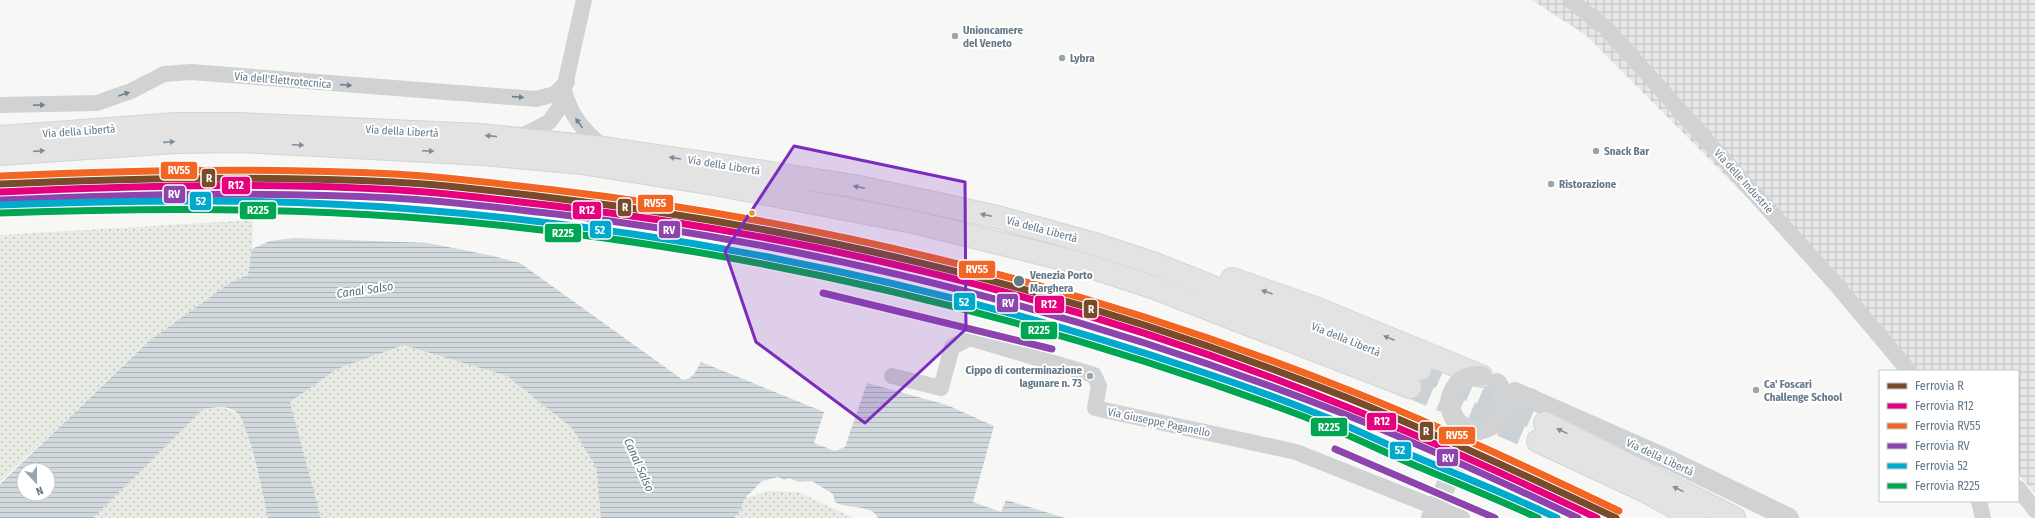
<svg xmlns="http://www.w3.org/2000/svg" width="2035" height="518" font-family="'Fira Sans Condensed',sans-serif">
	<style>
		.industrial { fill: url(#industrial-grid) }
		.grass { fill: url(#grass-dots) }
		.water { fill: url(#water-rules); fill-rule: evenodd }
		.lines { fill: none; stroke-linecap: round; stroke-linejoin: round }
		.trunk-tunnel { stroke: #cbd1d5; stroke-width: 22; stroke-dasharray: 22 11; stroke-linecap: butt }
		.trunk-casing { stroke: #d2d4d5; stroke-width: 24 }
		.minor { stroke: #d1d2d3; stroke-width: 16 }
		.tertiary { stroke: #d1d2d3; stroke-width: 20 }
		.trunk { stroke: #e3e3e4; stroke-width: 22 }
		.tertiary-bridge { stroke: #d1d2d3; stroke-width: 20 }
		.rail-1-casing { stroke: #fff; stroke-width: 10 }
		.rail-2-casing { stroke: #fff; stroke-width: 10 }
		.rail-3-casing { stroke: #fff; stroke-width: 10 }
		.rail-4-casing { stroke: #fff; stroke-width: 10 }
		.rail-5-casing { stroke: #fff; stroke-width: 10 }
		.rail-6-casing { stroke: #fff; stroke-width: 10 }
		.rail-1 { stroke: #7a4b2a; stroke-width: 7 }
		.rail-2 { stroke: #e5007d; stroke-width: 7 }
		.rail-3 { stroke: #f26522; stroke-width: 7 }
		.rail-4 { stroke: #8e44ad; stroke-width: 7 }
		.rail-5 { stroke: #00a9ce; stroke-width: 7 }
		.rail-6 { stroke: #00a651; stroke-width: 7 }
		.oneway { fill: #708290 }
		.oneway2 { fill: #7e8e9b }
		.marked { fill: #7b2cbf; fill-opacity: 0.2; stroke: #7b2cbf; stroke-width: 3; stroke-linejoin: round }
		.poi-dot { fill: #98a5af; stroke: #fff; stroke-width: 1.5 }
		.bus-dot { fill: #da9d1b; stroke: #fff; stroke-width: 1.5 }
		.stop-dot { fill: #657989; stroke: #fff; stroke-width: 1.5 }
		.labels { text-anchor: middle; stroke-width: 4; stroke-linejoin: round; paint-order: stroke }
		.poi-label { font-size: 11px; font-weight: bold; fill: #657989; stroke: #fff; text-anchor: start }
		.street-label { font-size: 11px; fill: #657989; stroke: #fff }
		.stop-label { font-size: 11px; font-weight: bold; fill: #657989; stroke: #fff; text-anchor: start }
		.water-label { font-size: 12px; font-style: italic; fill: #5c747d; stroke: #fff }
		.line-badge { stroke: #fff; stroke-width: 1.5 }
		.badge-label { font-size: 11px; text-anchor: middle; font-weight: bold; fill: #fff }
	</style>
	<defs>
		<pattern id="industrial-grid" width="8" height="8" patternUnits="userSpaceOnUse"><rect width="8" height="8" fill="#e6e7e7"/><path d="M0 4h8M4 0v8" fill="none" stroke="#bec0c1"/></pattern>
		<pattern id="grass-dots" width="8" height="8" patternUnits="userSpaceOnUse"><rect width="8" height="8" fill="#e7ebe4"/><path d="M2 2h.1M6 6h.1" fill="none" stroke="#bfc3bf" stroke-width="1.8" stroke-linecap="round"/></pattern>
		<pattern id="water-rules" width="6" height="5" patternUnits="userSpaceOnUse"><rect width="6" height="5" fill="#d1d9dc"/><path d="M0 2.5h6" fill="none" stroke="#adb5b8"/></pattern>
	</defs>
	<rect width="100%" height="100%" fill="#f7f7f6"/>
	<path class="industrial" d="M1532,0H2035V493L2018,474V371H1919L1587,36Z"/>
	<path class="grass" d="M253,220L252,249L248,275L231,282L149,341L0,482V235Z
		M405,345L507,376L572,428L596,467L601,518H321L290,402L337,369Z
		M222,406L237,414L246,428L268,518H93L203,409Z
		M769,491L799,492L853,518H734L741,509L745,498Z"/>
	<path class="water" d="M294,238L428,243L493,256L520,263L683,380C694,379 696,370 701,362L824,412L814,443L835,451L845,447L867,383L947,405L994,426L973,502L1001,512L1006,500L1065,518H878C871,503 847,510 835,502L833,494L812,481L799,482L789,478L784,480L778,477L762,481L745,498L741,509L734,518H601L596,467L572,428L507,376L404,345L337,369L290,402L321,518H268C263,497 250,428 238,414C229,404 215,407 203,409L93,518H0V484L149,341L231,282L248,275L252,249L270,241ZM24,470H48V494H24Z"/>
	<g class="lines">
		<path class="trunk-tunnel" d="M1420,369L1545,423
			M1410,387L1538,441"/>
		<g class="trunk-casing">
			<path id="trunk" d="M0,137L177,124H240L480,135L604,148L771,173L854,186L934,203L997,217L1091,243L1155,264L1420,369
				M0,154L175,142L241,141L483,154L581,163L720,185L913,222L1079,263L1152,287L1410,387
				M1232,279L1315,308L1481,376
				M1545,423L1734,518
				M1538,441L1641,489L1695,518"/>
		</g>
		<path class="minor" d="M1570,0L1606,28L1839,288L1909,371
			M564,91C572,118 583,130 604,148
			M0,105L97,103L131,91L164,74L191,72L536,99L555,94L567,82
			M518,138L549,122L560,107L584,0
			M892,376L941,388L952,347L970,338L1094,375L1099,386L1095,408L1296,452L1462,518
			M2018,488L2035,510
			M1979,501L1983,518"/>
		<path class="tertiary" d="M1515,392L1667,459L1789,518
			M1461,453L1464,445L1477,430"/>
		<use href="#trunk" class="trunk"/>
		<path class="tertiary-bridge" d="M1481,376C1468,376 1458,380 1453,392C1450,398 1449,406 1452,413C1466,449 1524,422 1497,383
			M1504,409L1519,399L1530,398
			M1431,518L1461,453"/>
		<g class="rail-1-casing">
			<path id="rail-1" d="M0,184C131,178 263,175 394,182C450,185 506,192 561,199C831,231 1096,298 1348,398C1439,435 1527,476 1616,518"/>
		</g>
		<g class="rail-2-casing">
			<path id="rail-2" d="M0,192C133,186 266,182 398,190C450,193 502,200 555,206C826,238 1094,304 1347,407C1432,441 1515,479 1597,518"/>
		</g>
		<g class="rail-3-casing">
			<path id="rail-3" d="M0,176C132,170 263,167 395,174C448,177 501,184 554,190C827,222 1095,289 1351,391C1442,427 1531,469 1619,511"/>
		</g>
		<g class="rail-4-casing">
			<path id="rail-4" d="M1,200C132,194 263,191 393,198C448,201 502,208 556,214C825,246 1087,314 1339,412C1420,444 1500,481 1578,518
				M823,293L1052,349
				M1335,449L1495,518"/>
		</g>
		<g class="rail-5-casing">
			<path id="rail-5" d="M0,205C137,200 274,198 411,209C679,230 945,285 1199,371C1242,385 1286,401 1328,418C1358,430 1387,445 1416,457C1463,477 1511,496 1557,518"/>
		</g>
		<g class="rail-6-casing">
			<path id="rail-6" d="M0,213C135,208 271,207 406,217C710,239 1011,308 1297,414C1337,429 1375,448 1414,465C1455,482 1497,499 1538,518"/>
		</g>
		<use href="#rail-1" class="rail-1"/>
		<use href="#rail-2" class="rail-2"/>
		<use href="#rail-3" class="rail-3"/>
		<use href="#rail-4" class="rail-4"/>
		<use href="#rail-5" class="rail-5"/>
		<use href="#rail-6" class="rail-6"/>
	</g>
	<defs><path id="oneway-solid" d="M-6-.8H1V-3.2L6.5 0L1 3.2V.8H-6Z"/></defs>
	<g class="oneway">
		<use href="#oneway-solid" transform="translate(346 85) rotate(4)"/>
		<use href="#oneway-solid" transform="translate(124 94) rotate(-19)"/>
		<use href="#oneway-solid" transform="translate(518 97) rotate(4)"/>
		<use href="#oneway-solid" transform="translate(39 105) rotate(-1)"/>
		<use href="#oneway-solid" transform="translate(579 123) rotate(-126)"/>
	</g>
	<g class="oneway2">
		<use href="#oneway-solid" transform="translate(491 136) rotate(-175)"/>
		<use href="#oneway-solid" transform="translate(169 142) rotate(-4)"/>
		<use href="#oneway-solid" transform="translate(298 145) rotate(3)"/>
		<use href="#oneway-solid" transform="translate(39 151) rotate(-4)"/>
		<use href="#oneway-solid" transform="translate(428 151) rotate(3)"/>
		<use href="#oneway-solid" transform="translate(675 158) rotate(-171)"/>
		<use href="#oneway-solid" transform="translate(859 187) rotate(-168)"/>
		<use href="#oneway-solid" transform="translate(986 215) rotate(-168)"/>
		<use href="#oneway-solid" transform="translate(1267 292) rotate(-161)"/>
		<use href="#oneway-solid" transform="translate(1389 338) rotate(-158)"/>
		<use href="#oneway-solid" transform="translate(1562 431) rotate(-154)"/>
		<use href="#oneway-solid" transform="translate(1678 489) rotate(-154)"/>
	</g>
	<path class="marked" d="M794,146L965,182L966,329L865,423L756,342L725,251Z"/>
	<g class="poi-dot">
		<circle cx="955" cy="36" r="4"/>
		<circle cx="1062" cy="58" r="4"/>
		<circle cx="1596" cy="151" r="4"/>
		<circle cx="1551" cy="184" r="4"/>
		<circle cx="1090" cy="376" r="4"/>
		<circle cx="1756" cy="390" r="4"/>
	</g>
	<circle class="bus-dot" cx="752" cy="213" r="3.5"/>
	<circle class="stop-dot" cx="1019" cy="281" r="6"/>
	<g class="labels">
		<g class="poi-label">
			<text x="963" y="34">Unioncamere<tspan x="963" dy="13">del Veneto</tspan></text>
			<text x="1070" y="62">Lybra</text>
			<text x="1604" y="155">Snack Bar</text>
			<text x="1559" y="188">Ristorazione</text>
			<text x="1082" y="374" text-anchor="end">Cippo di conterminazione<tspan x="1082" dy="13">lagunare n. 73</tspan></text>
			<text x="1764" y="388">Ca' Foscari<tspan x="1764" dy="13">Challenge School</tspan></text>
		</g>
		<g class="street-label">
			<text transform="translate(283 80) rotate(5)" y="4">Via dell'Elettrotecnica</text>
			<text transform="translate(79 131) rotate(-4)" y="4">Via della Libertà</text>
			<text transform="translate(402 131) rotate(3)" y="4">Via della Libertà</text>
			<text transform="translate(724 165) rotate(9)" y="4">Via della Libertà</text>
			<text transform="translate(1744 181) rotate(48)" y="4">Via delle Industrie</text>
			<text transform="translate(1042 229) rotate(15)" y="4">Via della Libertà</text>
			<text transform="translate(1346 339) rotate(22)" y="4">Via della Libertà</text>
			<text transform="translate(1159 422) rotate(12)" y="4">Via Giuseppe Paganello</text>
			<text transform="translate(1660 457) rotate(25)" y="4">Via della Libertà</text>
		</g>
		<g class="stop-label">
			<text x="1030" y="279">Venezia Porto<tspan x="1030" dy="13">Marghera</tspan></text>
		</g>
		<g class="water-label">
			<text transform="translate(365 290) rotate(-8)" y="4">Canal Salso</text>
			<text transform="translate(639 465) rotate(66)" y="4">Canal Salso</text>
		</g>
	</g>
	<g class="line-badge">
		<rect x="160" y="161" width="38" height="19" rx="4" fill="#f26522"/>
		<rect x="201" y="168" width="15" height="20" rx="4" fill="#7a4b2a"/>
		<rect x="221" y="176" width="30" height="19" rx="4" fill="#e5007d"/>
		<rect x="163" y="185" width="23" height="19" rx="4" fill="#8e44ad"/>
		<rect x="189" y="191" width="23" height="20" rx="4" fill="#00a9ce"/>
		<rect x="637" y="194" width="37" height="19" rx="4" fill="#f26522"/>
		<rect x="617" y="198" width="15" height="19" rx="4" fill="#7a4b2a"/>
		<rect x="239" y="201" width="38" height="19" rx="4" fill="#00a651"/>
		<rect x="572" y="201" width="30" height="19" rx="4" fill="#e5007d"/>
		<rect x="589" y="220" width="23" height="19" rx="4" fill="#00a9ce"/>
		<rect x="658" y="220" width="23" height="19" rx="4" fill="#8e44ad"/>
		<rect x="544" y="223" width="38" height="20" rx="4" fill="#00a651"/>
		<rect x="958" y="260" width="38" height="19" rx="4" fill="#f26522"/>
		<rect x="953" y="292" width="23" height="19" rx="4" fill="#00a9ce"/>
		<rect x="996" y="293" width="23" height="20" rx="4" fill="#8e44ad"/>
		<rect x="1034" y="295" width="31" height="19" rx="4" fill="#e5007d"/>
		<rect x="1083" y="299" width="15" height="20" rx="4" fill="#7a4b2a"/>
		<rect x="1020" y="321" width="38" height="19" rx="4" fill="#00a651"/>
		<rect x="1366" y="412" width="31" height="19" rx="4" fill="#e5007d"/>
		<rect x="1310" y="417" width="38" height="20" rx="4" fill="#00a651"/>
		<rect x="1419" y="421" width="15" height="20" rx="4" fill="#7a4b2a"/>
		<rect x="1438" y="426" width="38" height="19" rx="4" fill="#f26522"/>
		<rect x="1389" y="441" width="23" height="19" rx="4" fill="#00a9ce"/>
		<rect x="1436" y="448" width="23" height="19" rx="4" fill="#8e44ad"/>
	</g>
	<g class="badge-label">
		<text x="179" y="174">RV55</text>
		<text x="209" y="182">R</text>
		<text x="236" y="189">R12</text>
		<text x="174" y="198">RV</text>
		<text x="201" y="205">52</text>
		<text x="655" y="207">RV55</text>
		<text x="625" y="211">R</text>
		<text x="258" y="214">R225</text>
		<text x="587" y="214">R12</text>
		<text x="600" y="234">52</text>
		<text x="669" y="234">RV</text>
		<text x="563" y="237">R225</text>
		<text x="977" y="273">RV55</text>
		<text x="964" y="306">52</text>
		<text x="1008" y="307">RV</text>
		<text x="1049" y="308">R12</text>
		<text x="1091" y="313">R</text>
		<text x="1039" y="334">R225</text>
		<text x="1382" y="425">R12</text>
		<text x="1329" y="431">R225</text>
		<text x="1426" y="435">R</text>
		<text x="1457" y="439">RV55</text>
		<text x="1400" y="454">52</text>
		<text x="1448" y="462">RV</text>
	</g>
	<rect x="1879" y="370" width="140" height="132" fill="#ffffff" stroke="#c1c9d0"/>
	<rect x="1887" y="383" width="20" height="6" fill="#7a4b2a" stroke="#c1c9d0"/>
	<text x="1915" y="390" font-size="12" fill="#657989">Ferrovia R</text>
	<rect x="1887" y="403" width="20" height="6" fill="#e5007d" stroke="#c1c9d0"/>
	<text x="1915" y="410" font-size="12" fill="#657989">Ferrovia R12</text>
	<rect x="1887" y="423" width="20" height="6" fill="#f26522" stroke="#c1c9d0"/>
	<text x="1915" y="430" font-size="12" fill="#657989">Ferrovia RV55</text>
	<rect x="1887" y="443" width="20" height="6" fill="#8e44ad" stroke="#c1c9d0"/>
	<text x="1915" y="450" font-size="12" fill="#657989">Ferrovia RV</text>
	<rect x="1887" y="463" width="20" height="6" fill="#00a9ce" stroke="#c1c9d0"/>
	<text x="1915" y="470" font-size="12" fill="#657989">Ferrovia 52</text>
	<rect x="1887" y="483" width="20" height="6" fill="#00a651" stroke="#c1c9d0"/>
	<text x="1915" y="490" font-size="12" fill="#657989">Ferrovia R225</text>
	<g transform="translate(36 482) rotate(158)"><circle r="19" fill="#ffffff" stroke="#c1c9d0"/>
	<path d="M0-3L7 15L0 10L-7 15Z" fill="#98a5af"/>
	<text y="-6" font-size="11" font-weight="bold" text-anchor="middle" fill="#657989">N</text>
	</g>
</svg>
